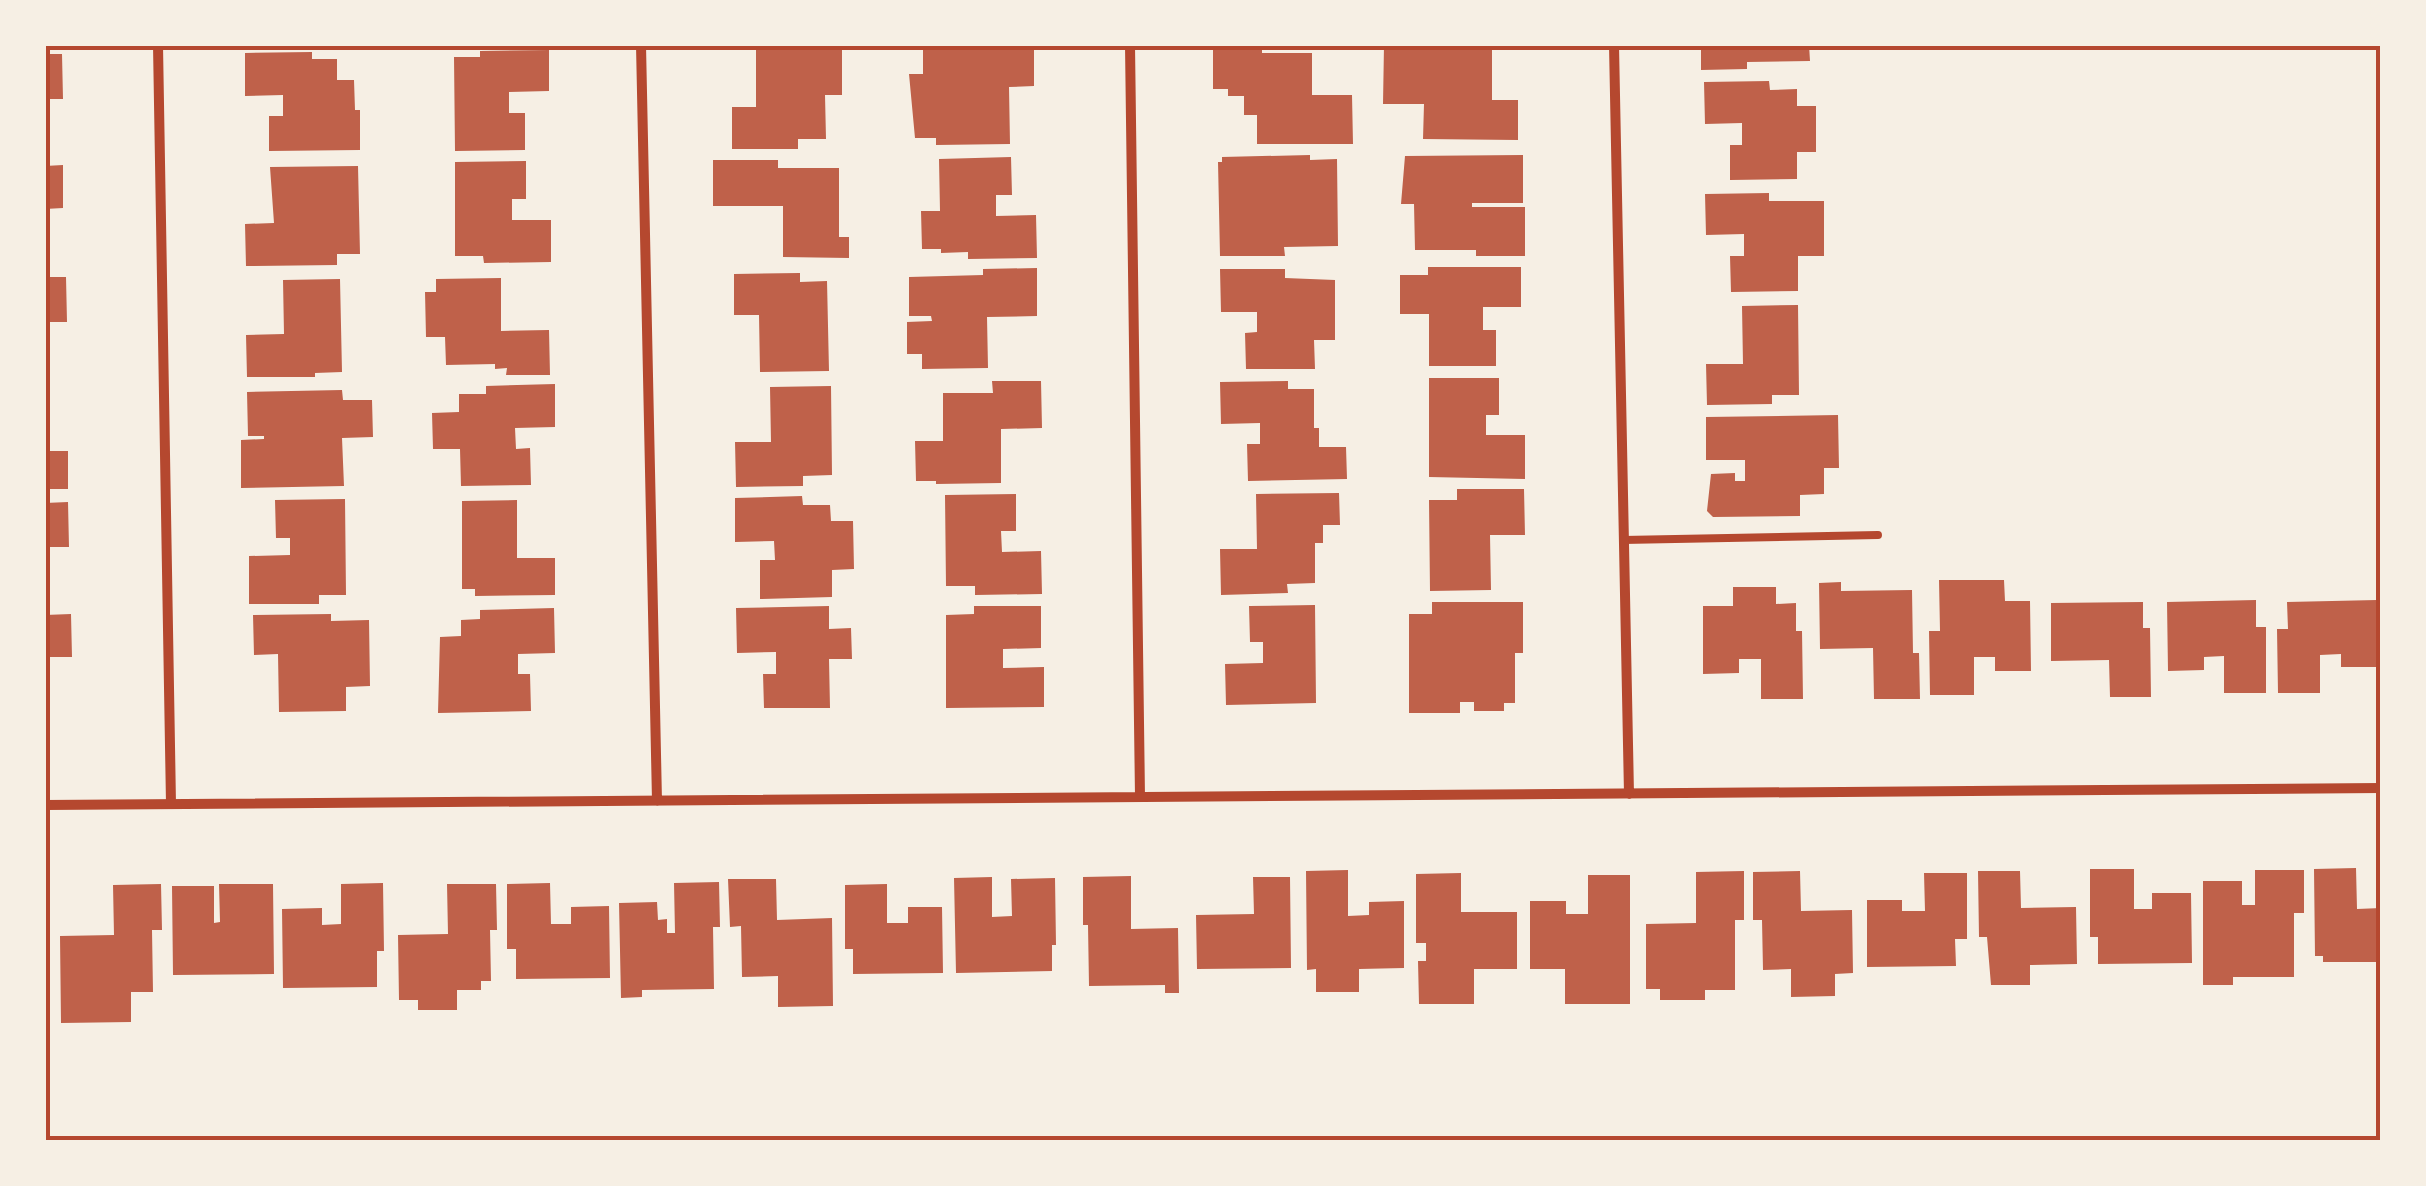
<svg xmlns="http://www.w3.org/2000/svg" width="2426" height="1186" font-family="'Exo 2',sans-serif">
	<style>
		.building { fill: #bf614a }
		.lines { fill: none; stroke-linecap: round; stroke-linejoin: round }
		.service { stroke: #b5482f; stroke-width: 8 }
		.minor { stroke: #b5482f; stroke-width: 10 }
		.neatline { fill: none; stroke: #b5482f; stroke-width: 4 }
	</style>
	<rect width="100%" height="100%" fill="#f6efe4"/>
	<path class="building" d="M1213,45H1262V53H1312V95H1352L1353,144H1257V115H1244V96H1228V89H1213Z
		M1384,45H1492V100H1518V140L1423,139L1424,104H1383Z
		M1701,45H1809L1810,61L1747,62V69L1701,70Z
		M756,49H842V95H825L826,139H798V149H732V107H756Z
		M1034,49V86L1009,87L1010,144L936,145V138H915L909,74H923V50Z
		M549,50V91L509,92V113H525V150L455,151L454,57H480V51Z
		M312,52V59H337V80H354L355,110H360V150L269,151V116H283V95L245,96V53Z
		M45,54H62L63,99H45Z
		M1769,81L1770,90L1797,89V106H1816V152H1797V179L1730,180V145H1742V123L1705,124L1704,82Z
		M1310,155V160L1337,159L1338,246L1284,247L1285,256H1220L1218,162H1222V157Z
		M1523,155V203H1472V207H1525V256H1476V250H1415L1414,204H1401L1405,156Z
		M1011,157L1012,195H996V216L1036,215L1037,258L968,259V252L941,253V249H922L921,211H940L939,159Z
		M713,160H778V168H839V237H849V258L783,257V206H713Z
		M526,161V199H512V220H551V262L484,263L483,256H455V162Z
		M63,165V208L45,209V166Z
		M358,166L360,254H337V265L246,266L245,224L274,223L270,167Z
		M1769,193V201H1824V256H1798V291L1731,292L1730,256H1744V234L1706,235L1705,194Z
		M1428,267H1521V307H1483V330H1496V366H1429V314H1400V275H1428Z
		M1037,268V316L987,317L988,368L922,369V354H907V322L932,321L931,316H909V277L983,275V269Z
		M1220,269H1285V278L1335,280V340H1314L1315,369H1246L1245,333L1257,332V312H1221Z
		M800,273V282L827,281L829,371L760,372L759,315H734V274Z
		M45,277H66L67,322H45Z
		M501,278V331L549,330L550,375H506L507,368L495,369V364L446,365L445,337H426L425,292H436V279Z
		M340,279L342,372L315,373V377H247L246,335L284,334L283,280Z
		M1798,305L1799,395H1772V404L1707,405L1706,364H1743L1742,306Z
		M1429,378H1499V415H1486V435H1525V479L1429,477Z
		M992,381H1041L1042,428L1001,429V483L936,484V481H916L915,441H943V393H993Z
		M1288,381V389H1314V428H1319V447H1346L1347,479L1248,481L1247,444H1260V423L1221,424L1220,382Z
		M555,384V427L515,428L516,449L530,448L531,485L461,486L460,449H433L432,413L459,412V394H486V386Z
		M831,386L832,475L803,476V486L736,487L735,442H771L770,387Z
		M342,390L343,400H372L373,437L342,438L344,486L241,488V440L264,439V436H248L247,392Z
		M1838,415L1839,468H1824V494L1800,495V516L1713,517L1707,511L1711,474L1735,473V481H1745V460H1706V417Z
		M45,451H68V489H45Z
		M1457,489H1524L1525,535H1490L1491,590L1430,591L1429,500H1457Z
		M1339,493L1340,525H1323V543H1315V583L1287,584L1288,593L1221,595L1220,549H1257L1256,494Z
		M1016,494V531H1001L1002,552L1041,551L1042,594L975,595V586H946L945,495Z
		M802,496L803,505H830L831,521H853L854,569L832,570V597L760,599V560H775L774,541L735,542V498Z
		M345,499L346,595H319V604H249V556L290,555V538H276L275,500Z
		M517,500V558H555V595L475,596V589H462V501Z
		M68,502L69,547H45V503Z
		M1939,580H2004L2005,601H2030L2031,671H1995V657H1974V695H1930L1929,631H1940Z
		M1841,582V591L1912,590L1913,653H1919L1920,699H1874L1873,648L1820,649L1819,583Z
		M1733,587H1776V604L1796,603V631H1802L1803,699H1761V659H1739V673L1703,674V606H1733Z
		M2256,600V627H2266V693H2224V656L2204,657V670L2168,671L2167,602Z
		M2377,600L2378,667H2341V654L2320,655V693H2278L2277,629H2288L2287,602Z
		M1432,602H1523V653H1515V703H1504V711H1474V702H1460V713H1409V614H1432Z
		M2143,602V628H2150L2151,697H2110L2109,660L2051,661V603Z
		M1315,605L1316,703L1226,705L1225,664L1263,663V642H1250L1249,606Z
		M829,606V629L851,628L852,659H829L830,708H764L763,674H776V652L737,653L736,608Z
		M974,606H1041V648L1003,649V668L1044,667V707L946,708V615L974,614Z
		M554,608L555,653L518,654V674H530L531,711L438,713L440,637L461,636V620L480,619V610Z
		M71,614L72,657H45V615Z
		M331,614V621L369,620L370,686L346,687V711L279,712L278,654L254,655L253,615Z
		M2356,868L2357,909L2381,908V962H2323V956H2315L2314,869Z
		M2090,869H2134V909H2152V893H2191L2192,963L2098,964V937H2090Z
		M1348,870V916L1369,915V902L1404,901V968L1359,969V992H1316V969L1307,970L1306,871Z
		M2255,870H2304V913H2294V977H2233V985H2203V881H2242V905H2255Z
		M1744,871V920H1735V990H1705V1000H1660V989H1646V924L1696,923V872Z
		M1800,871L1801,911L1852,910L1853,973L1835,974V996L1791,997V969L1763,970L1762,920H1753V872Z
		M1978,871H2020L2021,908L2076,907L2077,964L2030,965V985H1991L1987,937H1979Z
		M1461,873V912H1517V969H1474V1004H1419L1418,961H1426V943H1416V874Z
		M1924,873H1967V939H1955L1956,966L1867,967V900H1902V911H1925Z
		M1588,875H1630V1004H1565V969H1530V901H1566V914H1588Z
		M1131,876V929L1178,928L1179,993H1165V985L1089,986L1088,925H1083V877Z
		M992,877V917L1012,916L1011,879L1055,878L1056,945H1052V971L956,973L954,878Z
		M1253,877H1290L1291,968L1197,969L1196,915L1254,914Z
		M728,879H776L777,920L832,918L833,1006L778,1007V976L742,977L741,926L730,927Z
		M719,882L720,927H713L714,989L642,990V997L621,998L619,903L657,902L658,920L667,919V933H675L674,883Z
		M383,883L384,951H377V987L283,988L282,909L322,908V925L341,924V884Z
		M550,883L551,924H571V907L609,906L610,978L516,979V949H507V884Z
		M161,884L162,930H152L153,992H131V1022L61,1023L60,936L114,935L113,885Z
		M219,884H273L274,974L173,975L172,886H214V923L220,922Z
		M447,884H496L497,930H490L491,981H481V990H457V1010H418V1000H399L398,935L448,934Z
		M887,884V923H908V907H942L943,973L853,974V949H845V885Z"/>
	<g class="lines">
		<path class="service" d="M1623,540L1878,535"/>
		<path class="minor" d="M158,45L171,804
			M641,45L657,801
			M1130,45L1140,797
			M1614,45L1629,794
			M45,805L2381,788"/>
	</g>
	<rect width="2426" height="1186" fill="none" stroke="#f6efe4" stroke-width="95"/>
	<rect x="48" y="48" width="2330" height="1090" class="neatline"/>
</svg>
